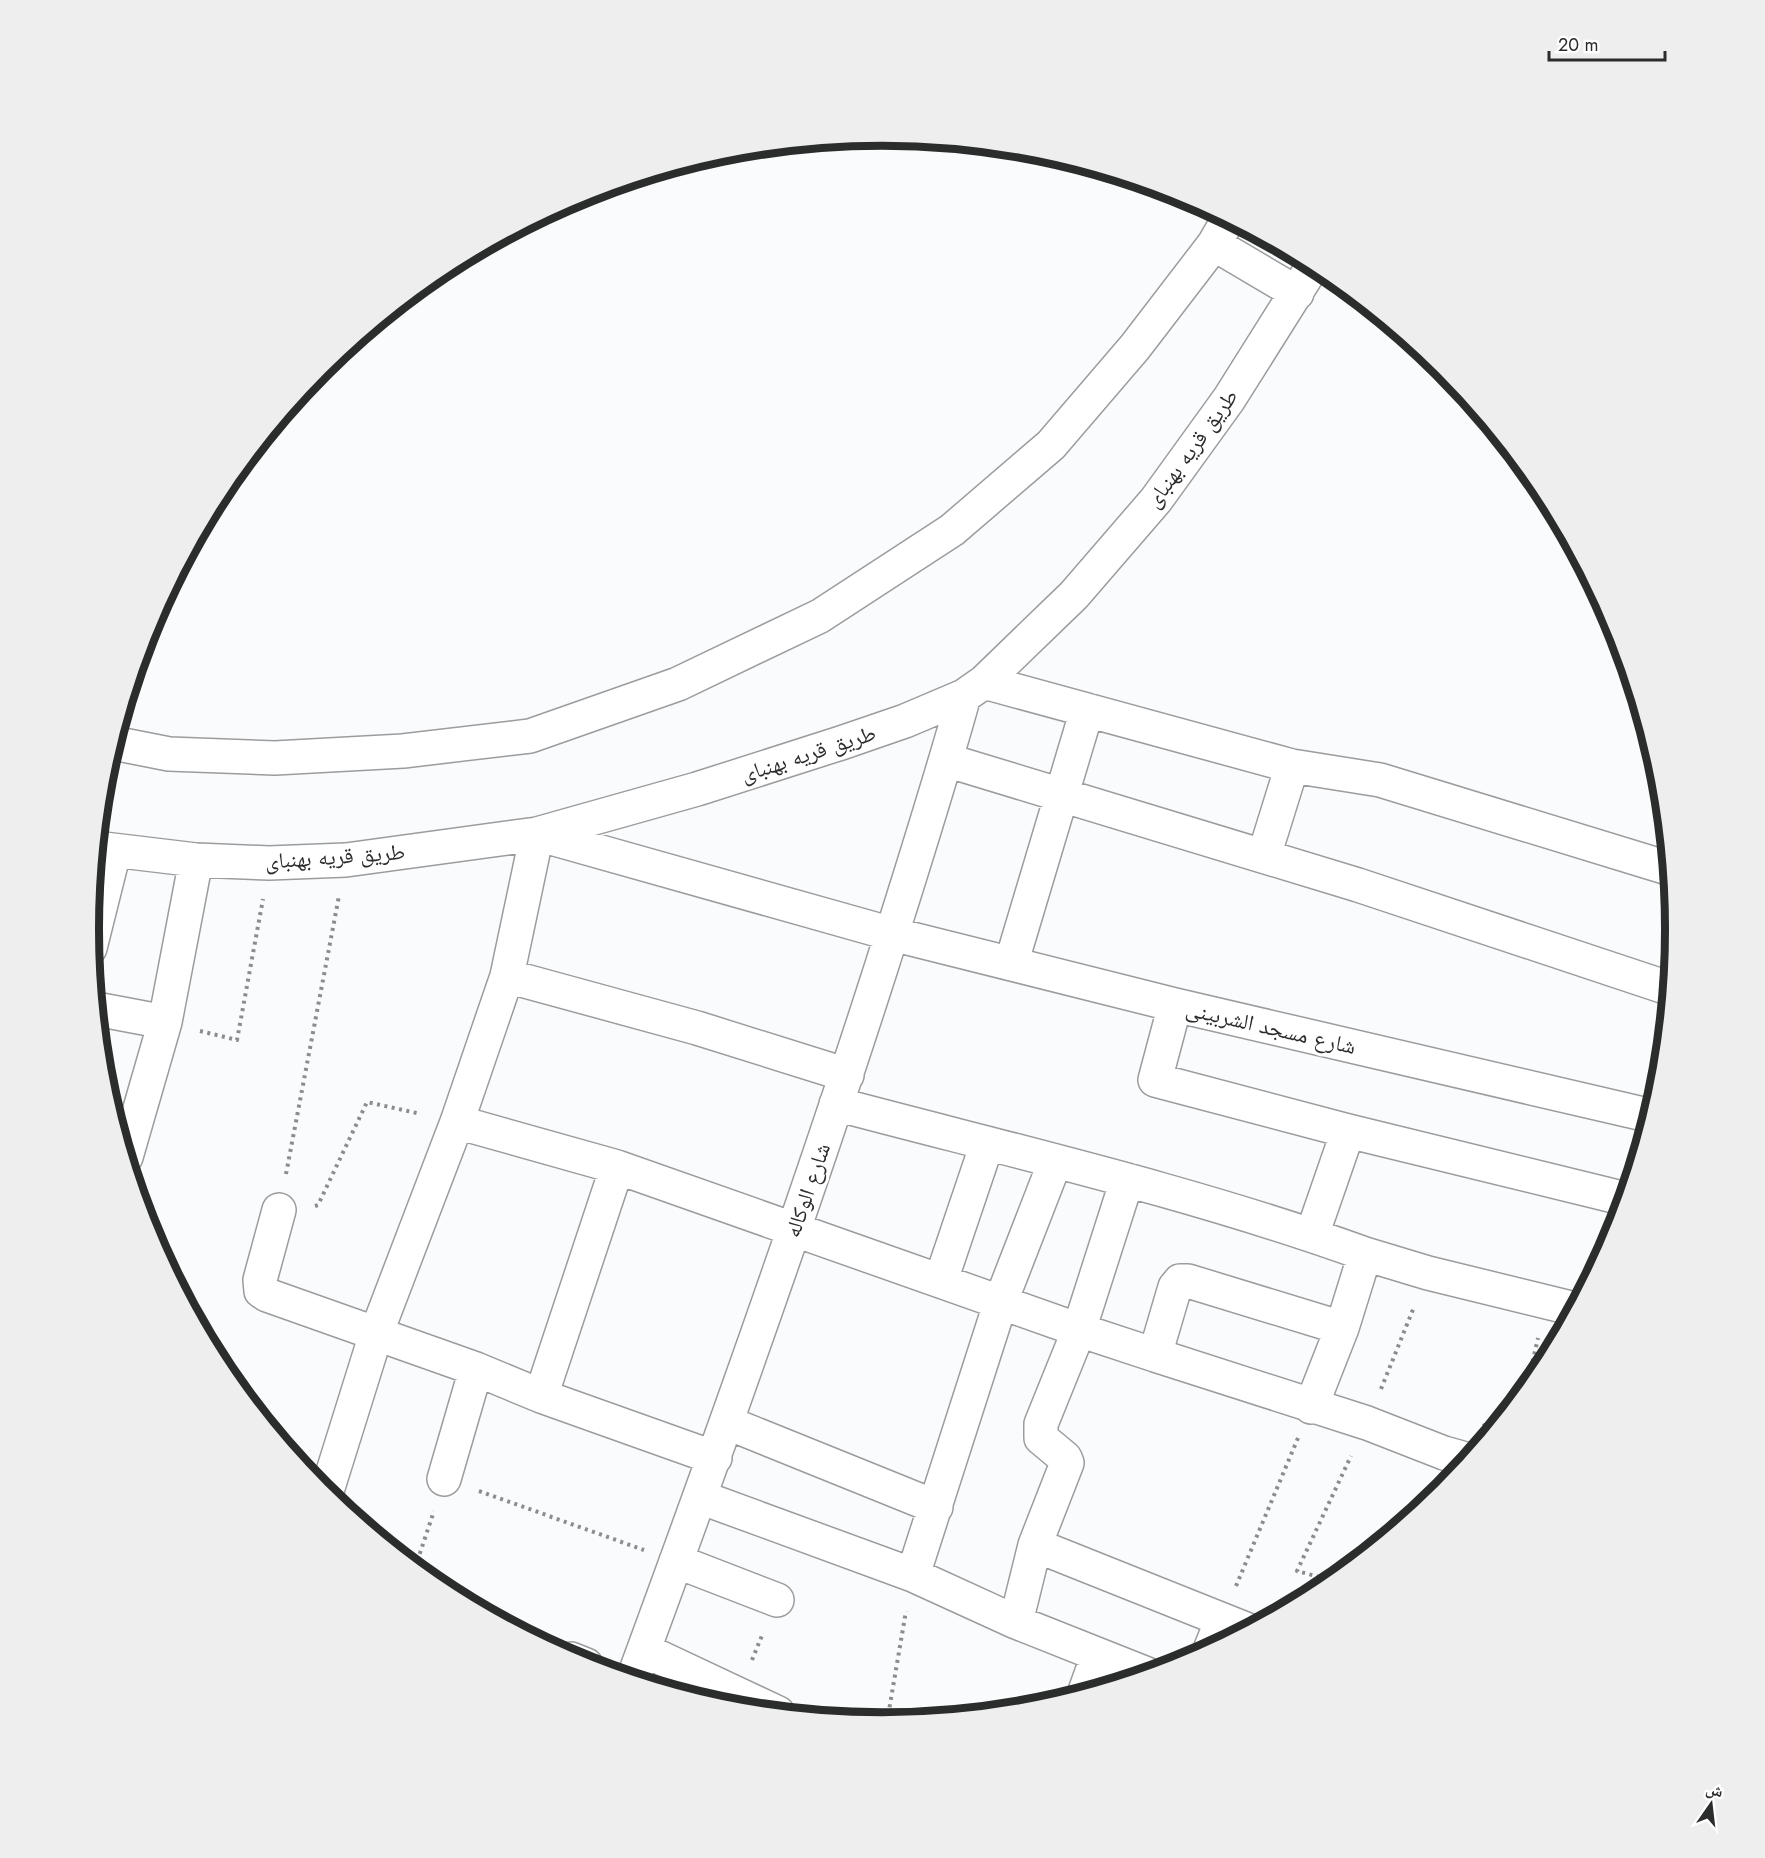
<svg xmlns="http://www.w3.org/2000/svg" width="1765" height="1858" font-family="Jost,'Noto Naskh Arabic',sans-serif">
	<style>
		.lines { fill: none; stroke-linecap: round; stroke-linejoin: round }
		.street-casing { stroke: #9b9c9e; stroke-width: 36 }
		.path { stroke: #8b8c8d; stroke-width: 4; stroke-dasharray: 3 4.5; stroke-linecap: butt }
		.street { stroke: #fff; stroke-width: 33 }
		.labels { text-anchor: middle; stroke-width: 6; stroke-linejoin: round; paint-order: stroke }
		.street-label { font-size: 22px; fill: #2b2c2c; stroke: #fff }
		.rim { fill: none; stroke: #2b2c2c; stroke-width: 8 }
	</style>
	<rect width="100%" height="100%" fill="#fafbfc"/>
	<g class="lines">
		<g class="street-casing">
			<path id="street" d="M1214,244L1297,293
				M984,682L1292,766L1380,780L1671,869
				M113,743L169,754L275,758L403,751L530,736L678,684L820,616L952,530L1051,445L1135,347L1214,244L1229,218
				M946,760L1358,885L1671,989
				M96,848L196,860L269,863L346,860L537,834L697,789L841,743L905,721L964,696L984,682L1074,595L1156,500L1229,399L1314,264
				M1264,856L1292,766
				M90,948L114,852
				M1011,964L1087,710
				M507,976L697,1028L847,1075
				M1175,1005L1155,1080L1348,1131L1626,1199
				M96,1009L165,1022
				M836,1104C1013,1151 1193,1192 1365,1254L1342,1328L1311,1407
				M457,1122L617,1167L1079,1330L1155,1355L1175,1287L1180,1281H1188L1342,1328
				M126,1157L165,1022L196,860
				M279,1210L260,1280L261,1291L267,1295L476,1369L541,1396L715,1458
				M1312,1235L1348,1131
				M1365,1254L1428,1273L1575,1309
				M941,1280L987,1144
				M1155,1355L1367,1423L1444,1453L1469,1460
				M541,1396L617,1167
				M728,1423L936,1507
				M444,1479L476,1369
				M326,1494L376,1334L457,1122L507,976L537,834L892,934L1175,1005L1652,1116
				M700,1497L913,1575L1016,1622L1147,1674
				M1035,1545L1248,1630
				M676,1561L777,1600
				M913,1575L1001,1301L1055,1162
				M1016,1622L1035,1545L1067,1463L1065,1458L1041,1438V1424L1079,1330L1127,1180
				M644,1650L778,1713
				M1210,1650L1222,1620
				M571,1659L586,1665
				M633,1679C720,1443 805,1205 882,965C910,876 939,786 964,696
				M1084,1694L1098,1655"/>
		</g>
		<path class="path" d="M200,1031L237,1040L263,899
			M286,1174L339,896
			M315,1206L318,1205L367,1102L421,1114
			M1381,1389L1414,1307
			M1526,1391L1538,1338
			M1483,1426L1513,1407
			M479,1491L644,1550
			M1435,1498L1437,1487
			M415,1568L434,1511
			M1334,1581L1297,1571L1351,1456
			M1236,1586L1298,1438
			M752,1660L763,1633
			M887,1722L906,1611"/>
		<use href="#street" class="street"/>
	</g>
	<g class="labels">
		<g class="street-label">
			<text transform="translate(1191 448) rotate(-54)" y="8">طريق قريه بهنباى</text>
			<text transform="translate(808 753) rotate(-18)" y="8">طريق قريه بهنباى</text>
			<text transform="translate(335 856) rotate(-4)" y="8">طريق قريه بهنباى</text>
			<text transform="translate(1271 1027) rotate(13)" y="8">شارع مسجد الشربينى</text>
			<text transform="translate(807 1190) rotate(-71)" y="8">شارع الوكاله</text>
		</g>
	</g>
	<path d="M0 0H1765V1858H0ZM99 929a783 783 0 1 1 1566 0a783 783 0 1 1-1566 0Z" fill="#eee" fill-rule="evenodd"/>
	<path class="rim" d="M99 929a783 783 0 1 1 1566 0a783 783 0 1 1-1566 0Z"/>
	<g transform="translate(1711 1804) rotate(14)" stroke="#ffffff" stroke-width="4.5" paint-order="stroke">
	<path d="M0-4.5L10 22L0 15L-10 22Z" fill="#2b2c2c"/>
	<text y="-9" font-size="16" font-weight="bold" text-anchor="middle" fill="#2b2c2c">ش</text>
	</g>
	<path d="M1549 51v9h116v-9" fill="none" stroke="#2b2c2c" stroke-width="3"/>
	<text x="1558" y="51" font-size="18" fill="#2b2c2c" stroke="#ffffff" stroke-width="4.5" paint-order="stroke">20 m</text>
</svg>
